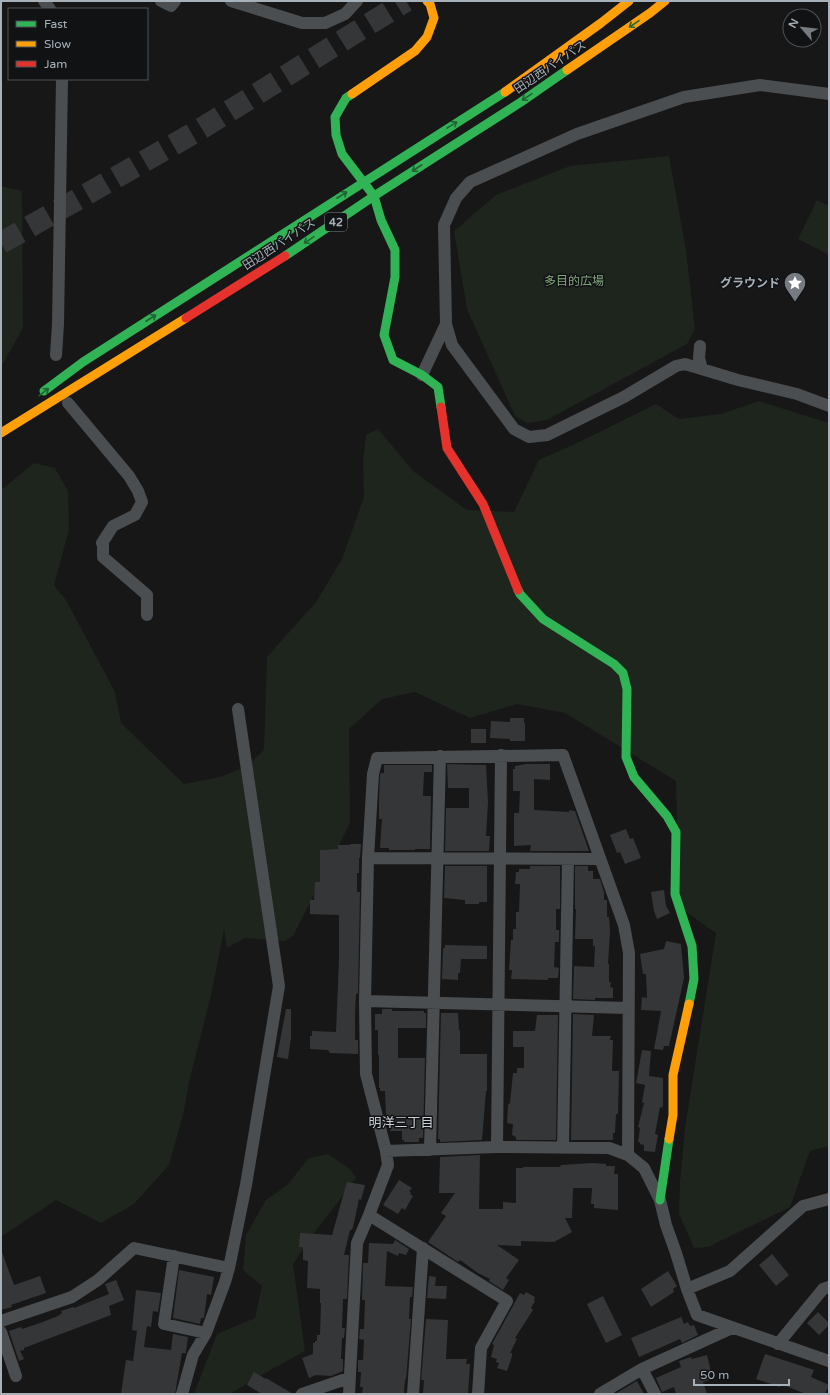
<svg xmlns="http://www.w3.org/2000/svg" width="830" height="1395" font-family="'Varela Round','Noto Sans JP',sans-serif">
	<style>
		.green { fill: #1d251d }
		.building { fill: #353637 }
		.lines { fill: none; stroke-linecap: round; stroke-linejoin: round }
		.highway-tunnel { stroke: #343638; stroke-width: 22; stroke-dasharray: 22 11; stroke-linecap: butt }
		.street { stroke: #4b4e51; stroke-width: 12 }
		.fast { stroke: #30b455; stroke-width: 9 }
		.slow { stroke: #ff9f0a; stroke-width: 9 }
		.jam { stroke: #e5322d; stroke-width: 9 }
		.oneway { stroke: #206334 }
		.labels { text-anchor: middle; stroke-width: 3; stroke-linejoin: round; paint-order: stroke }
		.shield { fill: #111214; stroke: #7a8188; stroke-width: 1 }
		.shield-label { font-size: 11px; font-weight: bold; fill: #a7b1ba }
		.street-label { font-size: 12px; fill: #a7b1ba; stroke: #111214 }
		.park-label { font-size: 12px; fill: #83a67d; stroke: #111214 }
		.poi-label { font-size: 12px; font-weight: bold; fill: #a7b1ba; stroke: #111214; text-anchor: end }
		.neighbourhood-label { font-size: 13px; fill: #c9cfd5; stroke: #111214 }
	</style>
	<rect width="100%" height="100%" fill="#171718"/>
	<path class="green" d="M669,156L686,250L695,329L687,344L547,420L527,423L515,416L467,309L454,231L496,195L570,166Z
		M1,186L22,191L23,328L1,367Z
		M817,200L829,206V255L798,239Z
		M759,401L829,423V1146L810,1151L790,1207L708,1247L694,1248L679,1214L680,1182L685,1128L716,933L679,907L676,781L565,713L517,704L470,718L415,692L382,699L349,729L350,823L293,936L285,941L245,938L227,948L224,929L211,996L189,1082L183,1115L169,1165L134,1204L101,1223L56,1200L1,1237V490L34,463L55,468L68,491L69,530L54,585L66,600L115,692L121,723L184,784L220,777L247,766L264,750L267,657L316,602L342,559L364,497L363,462L366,435L378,429L413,471L467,510L514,512L539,460L577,443L656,404L679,419L721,414Z
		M328,1154L350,1169L356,1178L309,1240L293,1264L305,1351L251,1381L230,1394H194L217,1334L255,1318L262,1286L243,1270L246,1235L266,1200L287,1185L309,1158Z"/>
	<path class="building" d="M510,718H524V723H525V741H510V739L490,738L491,721L510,722Z
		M471,729H486V743H471Z
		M447,764L486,765L488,802L486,836H490L489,851H445L446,808H469V788H448Z
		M526,764H550V780L534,779V810L569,812V810L575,811L589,851H530L531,845L514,846V813H519L520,791H513V769H515V766Z
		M384,765H432V772H424L423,796H431L430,849H415V850H389V848H380L382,819H379V802L380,775L381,773H384Z
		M626,829L630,839L633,838L641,858L625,864L620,852L617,853L610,835Z
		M350,844H361L360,858H359V873H357V892H360L358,993L356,994L355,1014V1040H358V1054L330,1053L328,1050L310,1049V1036H312V1031L336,1032L339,960V915L310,914V900H314L315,882H320V850L338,849V845H350Z
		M445,866H487V902H479V904H465V900L444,898Z
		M530,866H560V909H556V930H559V942H555L554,967L559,968L558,978H548V980L511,979L512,970H509L511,940H513V929H516V912H519L520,884H515L516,872H519V869H530Z
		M575,866H588V871H593V879H600L604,892V900H607V917H609L610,931L608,964H609V982H611L610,987L613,988V998H595V1000L573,999L574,966L594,967L595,946H593V939H575L576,909H575Z
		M664,890L666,906L670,913L657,919L654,911L651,892Z
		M666,941L681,944L684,978L669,1046H664L663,1050L654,1049L661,1011L641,1010L642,997L647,998L646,974H643L640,954L664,949Z
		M445,945L487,946V959H461L460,973H458V980L442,979L443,948H445Z
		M286,1009H291V1038L288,1059L277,1057Z
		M382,1009H392V1011H424V1013H426V1028H398V1058H425L423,1138H419V1142H404V1140H402V1131H390L391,1123H388V1115H386L385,1091H380V1088H379V1055H378V1030H375V1014H382Z
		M441,1013H458L459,1030H460V1054H487V1091H486L482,1140L440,1142V1139H438Z
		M573,1014L594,1015L592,1036H611L610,1040H613L612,1071H619L618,1114H616L615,1133H613V1140H571Z
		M537,1015H558L556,1140H516V1137L512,1135L513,1124L507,1123L508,1105L510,1103L513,1073H517V1068H524V1047H513V1031H535Z
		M642,1050L651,1051L649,1076L663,1078V1105L662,1108L660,1107L655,1134L658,1135L655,1152L644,1151V1145L640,1144V1142H638L640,1128L638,1127L644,1103L642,1102L645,1085L636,1083Z
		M480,1155L479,1209H503V1202L516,1203V1168H523V1167H560L561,1165L592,1163L606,1164V1166H615L614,1174H618V1210L594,1208V1204H591L592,1188H573L572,1218H565L572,1232L554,1242L521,1241V1246L497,1245L519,1260L506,1278L509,1280L503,1290L489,1281L490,1279L478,1273L460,1260L458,1262L428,1242L446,1216L441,1213L455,1193H439L440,1157Z
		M399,1180L412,1188L409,1191L411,1192L410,1194L413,1196L405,1210L402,1208L398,1214L383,1205Z
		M347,1182L365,1185L361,1200L359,1199L354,1223L352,1230H350L344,1255H349L347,1299H343L342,1328H345L344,1338H342L341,1359H343V1371L331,1376L316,1375L309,1378L302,1358L313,1354V1343H315V1341H317V1335H320L321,1303H320V1289L307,1288L308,1261L303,1260V1247H299L300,1233L332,1235Z
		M395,1240L409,1249L406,1255L399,1253L398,1256L387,1251L385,1286L413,1287L412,1297H410L409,1319H411L406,1380L405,1379L404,1394H362L363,1387H360L361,1372H358V1360H363L364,1340L359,1339L360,1329H364L365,1300H362L363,1263H368L369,1243L393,1244Z
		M2,1252L14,1285L40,1276L46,1293L11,1305L12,1307L1,1310V1253Z
		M772,1254L789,1275L776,1286L759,1265Z
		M179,1270L214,1277L211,1295L207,1294L204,1318H201L200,1324L173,1318Z
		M668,1271L677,1286L673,1289L674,1292L651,1307L641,1289Z
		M429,1276L436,1277L435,1286H447L446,1299L427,1298Z
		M116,1280L124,1300L109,1306L111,1315L24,1348V1350L20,1351L24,1359L19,1361L9,1331L21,1327L22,1329L40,1323L58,1316L62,1313L61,1311L73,1307L74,1308L109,1294L105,1284Z
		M136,1290L161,1293L158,1312L153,1311L151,1327L147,1326L144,1347L171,1350L173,1334L188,1337L186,1352V1353H182L175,1394H121L126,1360L133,1361L137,1331L132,1330Z
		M526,1292L535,1297L534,1300L535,1301L531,1308L533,1310L515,1338L517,1339L510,1353H512V1356L507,1371L497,1368L499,1363L496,1362L497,1359L491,1357L494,1345L492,1344L520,1293L524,1295Z
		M603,1296L622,1335L606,1343L587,1304Z
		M818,1312L829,1323V1325L819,1335L807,1323Z
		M681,1317L684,1324L688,1322L690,1326L694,1325L698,1335L682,1343L680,1339L639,1357L631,1338Z
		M426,1319L448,1320L446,1359H467L466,1364H470L468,1394L423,1393L424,1380H421Z
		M765,1354L814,1370L811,1377L829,1385L825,1394H806L781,1384L780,1387L756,1379Z
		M707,1355L711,1372H708L710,1380L703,1382L707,1394H676L674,1387L662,1392L656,1378L681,1367L679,1361L691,1357L692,1359Z
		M254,1372L266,1379V1378L293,1394H262L247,1385Z
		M637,1381L644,1394H615L635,1382Z"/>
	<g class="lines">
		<path class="highway-tunnel" d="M1,243L199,130L406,1"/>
		<path class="street" d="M44,1L50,9
			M161,1L171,6L175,1
			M231,1L302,23H325L345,14L357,1
			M829,94L760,85L684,97L577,134L470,182L456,198L444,225L446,324L452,345L514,429L529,437L547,435L624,397L676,366L685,364L738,380L797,394L829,406
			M700,346L699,358L702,369
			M56,355L58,324L62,79
			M422,375L446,324
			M68,403L129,476L138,491L142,502L135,515L113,526L102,543L103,545V557L147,595V615
			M368,858L600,859
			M365,1001L628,1008
			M497,1147L501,755
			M563,1148L568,859
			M430,1150L440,756
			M386,1151L497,1147L609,1148L628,1155L644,1168L660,1200L666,1225L676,1253L687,1289L697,1315L829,1361
			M369,1215L507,1301L481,1348L478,1394
			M174,1256L164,1324L206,1333
			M687,1289L730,1271L803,1206L829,1199
			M1,1321L72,1297L98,1280L134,1248L229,1268
			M1,1332L16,1376
			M778,1344L823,1289L829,1287
			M642,1369L655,1394
			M182,1394L193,1355L206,1333L225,1282L229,1268L246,1185L279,986L238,709
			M302,1394L349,1378
			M349,1394L357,1243L369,1215L388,1165L386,1151L366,1074L365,1001L368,858L373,774L377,758L563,755L624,925L629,953L628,1155
			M413,1394L423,1248
			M600,1394L642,1369L732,1328"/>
		<path class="fast" d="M352,94L346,98L335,117L336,135L342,154L374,196L381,220L395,250V277L384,335L393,360L422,375L438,387L441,407
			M285,256L374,196L521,102L567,70
			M44,391L83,362L505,92
			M518,590L520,594L543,619L614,664L623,673L627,689L626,757L634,777L667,816L676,832L675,894L692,946L694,979L689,1004
			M660,1200L669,1139"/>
		<path class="slow" d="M567,70L650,13L665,1
			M505,92L601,23L629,1
			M352,94L415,51L427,37L434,18L430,4L427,1
			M1,433L186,318
			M669,1139L673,1115V1075L689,1004"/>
		<path class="jam" d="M186,318L285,256
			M441,407L447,448L483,504L518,590"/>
	</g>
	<defs><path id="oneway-shaft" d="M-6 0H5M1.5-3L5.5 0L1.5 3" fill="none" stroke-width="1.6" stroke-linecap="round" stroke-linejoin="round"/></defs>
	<g class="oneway">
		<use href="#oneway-shaft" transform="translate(634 24) rotate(146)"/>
		<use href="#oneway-shaft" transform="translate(527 97) rotate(146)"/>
		<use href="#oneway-shaft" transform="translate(452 125) rotate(-32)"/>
		<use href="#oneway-shaft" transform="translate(417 168) rotate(147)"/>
		<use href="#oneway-shaft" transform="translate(342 195) rotate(-33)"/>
		<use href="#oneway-shaft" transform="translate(309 240) rotate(146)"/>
		<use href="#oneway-shaft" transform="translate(151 318) rotate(-33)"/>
		<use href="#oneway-shaft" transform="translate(44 392) rotate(-38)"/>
	</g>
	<defs>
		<g id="sight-pin" transform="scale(1.15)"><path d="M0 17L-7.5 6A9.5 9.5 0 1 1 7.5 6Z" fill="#757b81" stroke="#111214"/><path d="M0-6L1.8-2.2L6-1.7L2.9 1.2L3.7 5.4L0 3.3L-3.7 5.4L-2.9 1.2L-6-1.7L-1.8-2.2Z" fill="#fff"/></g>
	</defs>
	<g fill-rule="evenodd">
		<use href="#sight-pin" x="795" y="283"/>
	</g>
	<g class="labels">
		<rect class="shield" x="325" y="213" width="22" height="18" rx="3"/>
		<g class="shield-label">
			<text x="336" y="226">42</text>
		</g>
		<g class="street-label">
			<text transform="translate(550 67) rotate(-34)" y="4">田辺西バイパス</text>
			<text transform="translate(279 244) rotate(-33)" y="4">田辺西バイパス</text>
		</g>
		<g class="park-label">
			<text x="574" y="285">多目的広場</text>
		</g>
		<g class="poi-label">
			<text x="780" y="287">グラウンド</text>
		</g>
		<g class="neighbourhood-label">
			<text x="401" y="1127">明洋三丁目</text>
		</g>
	</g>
	<rect width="830" height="1395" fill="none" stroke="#a7b1ba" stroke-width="4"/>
	<rect x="8" y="8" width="140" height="72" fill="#111214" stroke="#4d5256"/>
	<rect x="16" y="21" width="20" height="6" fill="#30b455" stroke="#4d5256"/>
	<text x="44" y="28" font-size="12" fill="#a7b1ba">Fast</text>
	<rect x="16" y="41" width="20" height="6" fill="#ff9f0a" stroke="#4d5256"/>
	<text x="44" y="48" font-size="12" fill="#a7b1ba">Slow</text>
	<rect x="16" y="61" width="20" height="6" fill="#e5322d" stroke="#4d5256"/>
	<text x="44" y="68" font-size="12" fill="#a7b1ba">Jam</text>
	<g transform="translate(802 28) rotate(298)"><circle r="19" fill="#111214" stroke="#4d5256"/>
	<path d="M0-3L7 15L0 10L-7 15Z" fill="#757b81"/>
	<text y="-6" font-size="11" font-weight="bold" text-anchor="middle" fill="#a7b1ba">N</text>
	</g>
	<path d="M694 1379v6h95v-6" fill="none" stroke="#a7b1ba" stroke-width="2"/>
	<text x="700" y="1379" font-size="12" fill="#a7b1ba" stroke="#111214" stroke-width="3" paint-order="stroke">50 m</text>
</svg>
